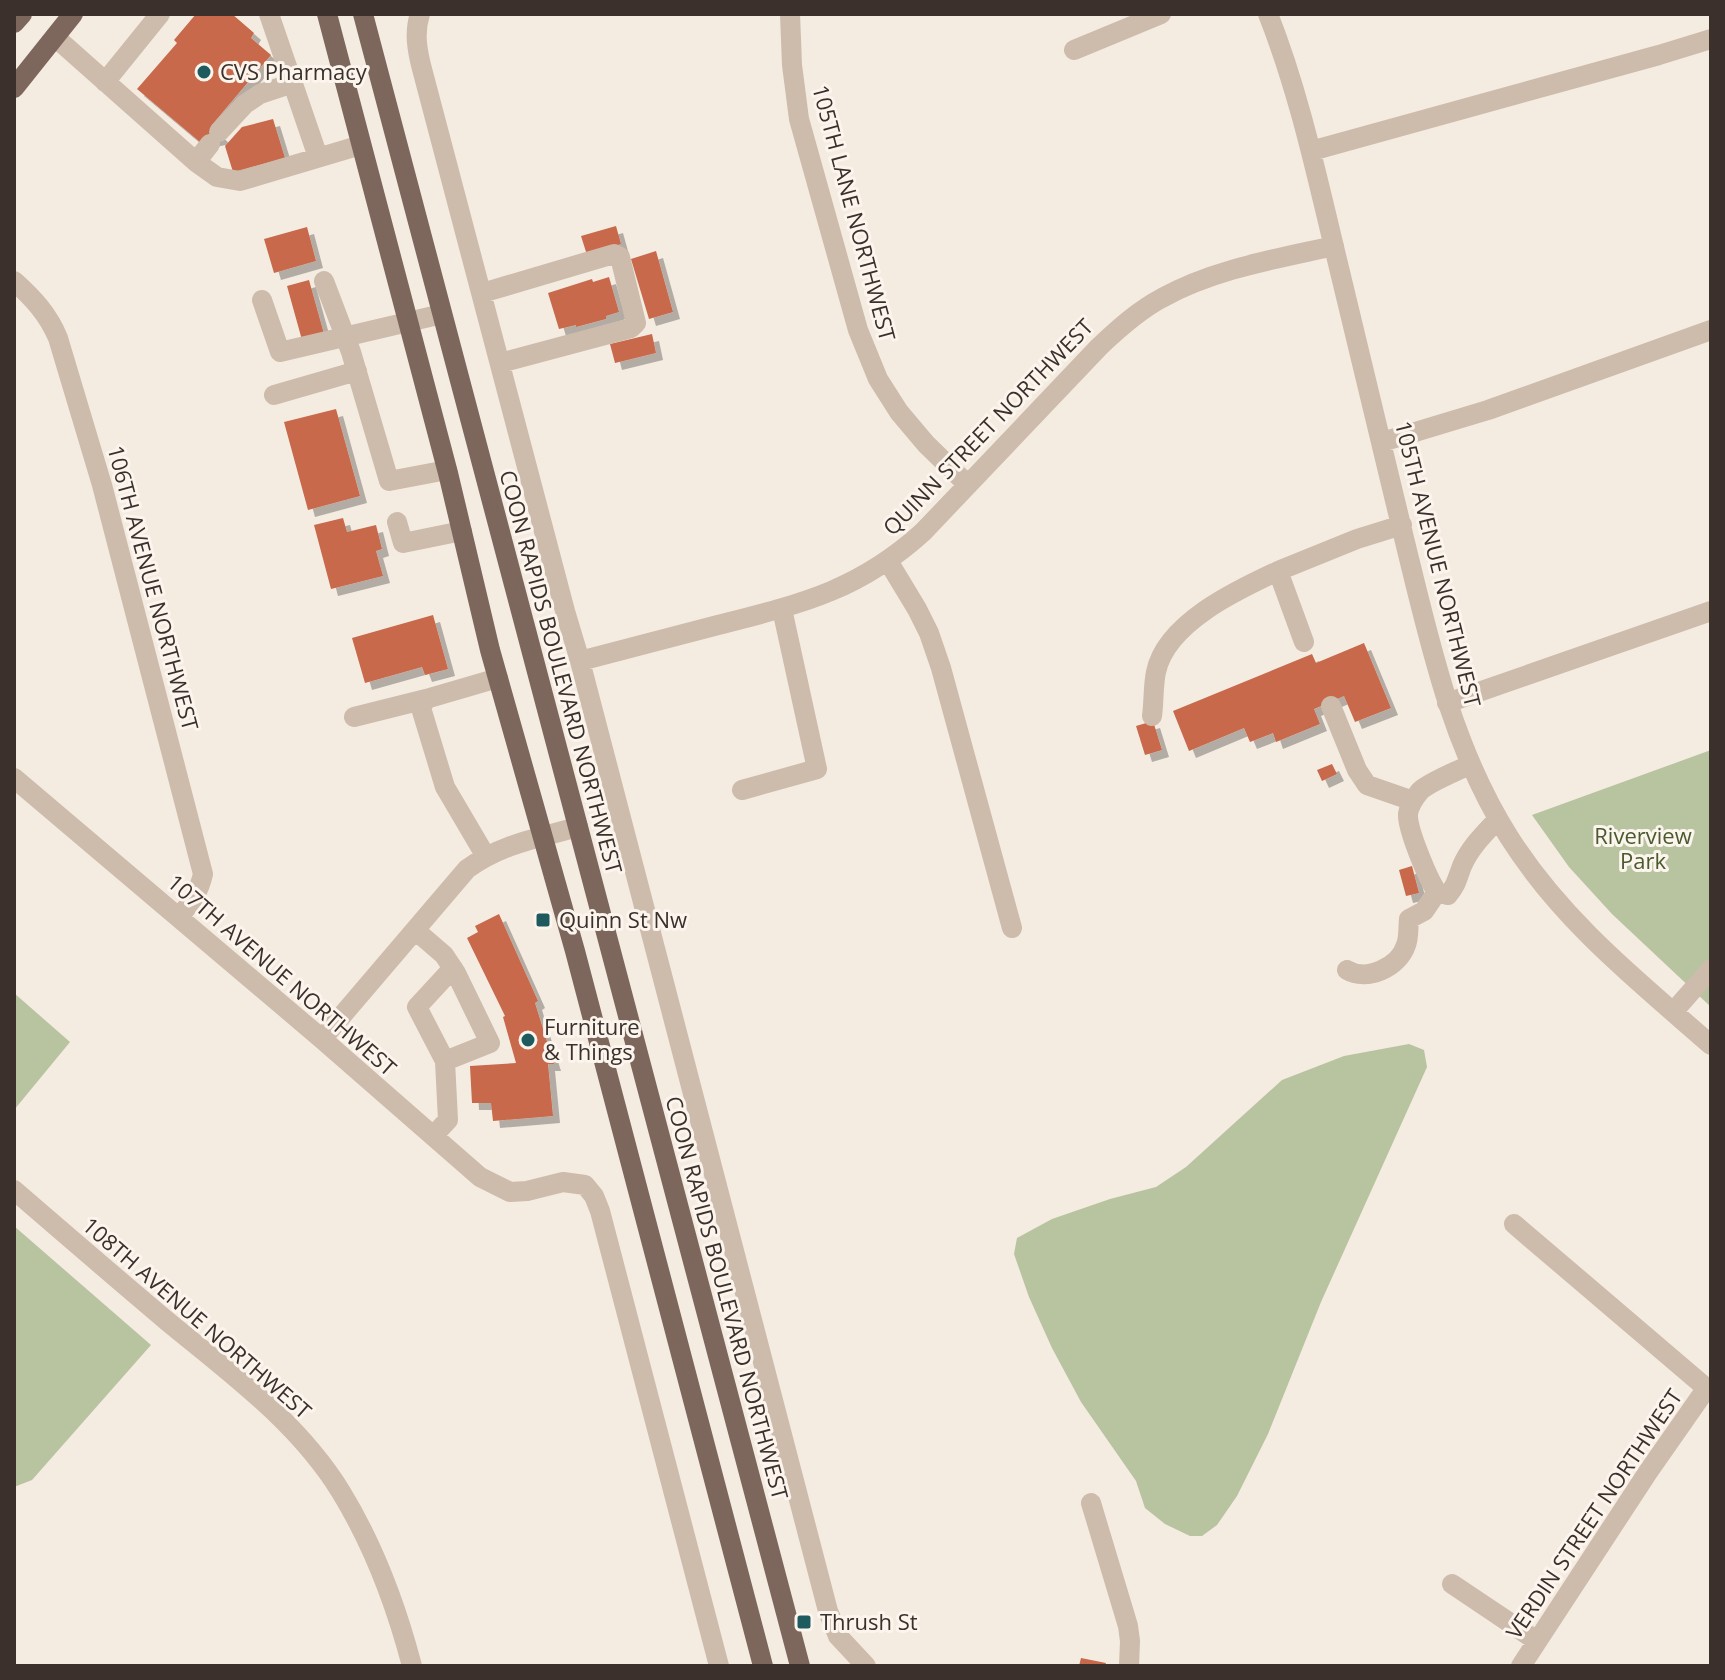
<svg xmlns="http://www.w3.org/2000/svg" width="1725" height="1680" font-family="'Open Sans',sans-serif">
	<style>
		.green { fill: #b8c4a0 }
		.building { fill: #c8694b; filter: url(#shadow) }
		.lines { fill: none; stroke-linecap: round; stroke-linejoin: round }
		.minor { stroke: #cdbbac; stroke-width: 20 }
		.major { stroke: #7d675c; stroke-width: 20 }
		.poi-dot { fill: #1f5a5e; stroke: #fbf5ee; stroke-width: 3 }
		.labels { text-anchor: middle; stroke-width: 6; stroke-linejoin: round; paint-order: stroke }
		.poi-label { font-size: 22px; fill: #3b302b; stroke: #fbf5ee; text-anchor: start }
		.street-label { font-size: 22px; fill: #3b302b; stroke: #fbf5ee }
		.park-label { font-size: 22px; fill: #4a5a2e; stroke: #fbf5ee }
	</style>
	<defs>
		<filter id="shadow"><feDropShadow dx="7" dy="7" stdDeviation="0" flood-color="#0004"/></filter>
	</defs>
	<rect width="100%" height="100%" fill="#f4ebe1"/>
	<path class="green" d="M1711,750V1007L1612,914L1569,867L1532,815Z
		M14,993L70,1042L14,1110Z
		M1409,1044L1424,1050L1427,1067L1321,1302L1268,1434L1237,1496L1217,1525L1202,1536H1190L1165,1524L1145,1508L1136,1481L1081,1402L1052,1348L1029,1297L1014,1254L1017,1238L1052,1219L1110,1199L1156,1187L1186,1167L1282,1080L1344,1056Z
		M14,1226L151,1345L32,1480L14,1487Z"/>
	<path class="building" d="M196,14H232L254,33L251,38L271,55L211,126L223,137L200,142L137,89L177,43L174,40Z
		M273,119L285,158L233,172L225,146L242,127Z
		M616,226L621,244L587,255L581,236Z
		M307,227L316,261L274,273L264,239Z
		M656,251L673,312L649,319L631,259Z
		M609,277L619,312L606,316V319L576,327V325L559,329L548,293L592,279L593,282Z
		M309,280L324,334L302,340L287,286Z
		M652,334L656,353L615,363L610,344Z
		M336,409L360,496L308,510L284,422Z
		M343,518L347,532L376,525L382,549L376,551L383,576L331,589L314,525Z
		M433,615L448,669L425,675L422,667L365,683L352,638Z
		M1364,643L1391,708L1355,722L1344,696L1314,709L1320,724L1276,742L1273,733L1250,742L1244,728L1189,751L1173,711L1312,654L1316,663Z
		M1153,721L1162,750L1145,755L1136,726Z
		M1332,764L1337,774L1322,781L1317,770Z
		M1412,866L1419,893L1406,896L1399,870Z
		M499,914L538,1001L535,1003L554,1064H548L553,1116L493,1121L491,1103H472L470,1066L516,1063L503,1017L505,1016L467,938L478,932L475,926Z
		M1081,1658L1106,1663L1105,1666H1079Z"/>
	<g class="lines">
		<path class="minor" d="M269,14L318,157
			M420,14C414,32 417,50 422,69L565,611L580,661L828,1611L838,1636L866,1666
			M790,14L792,65L799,119L858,330L878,379L899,412L926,444L968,485
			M1268,14C1298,90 1315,168 1334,247C1358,345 1382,443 1405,542C1430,644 1452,747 1509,837C1562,921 1638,981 1711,1045
			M55,37L196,162L217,177L240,181L361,145
			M1074,50L1161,14
			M105,82L160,14
			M219,132L245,104L260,94L293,83
			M1311,151L1659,55L1711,39
			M196,162L210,144
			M14,281C33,298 48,314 58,338L102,485L203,874C199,892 191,903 179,917
			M324,281L351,352L389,481L447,470
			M482,293L614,254L620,257L636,323L631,328L500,363
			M262,300L280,352L442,314
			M274,395L357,371
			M1382,442L1488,410L1711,330
			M397,522L403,543L462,531
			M888,561L917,609L929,633L941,668L1012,928
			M1304,642L1278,571L1357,539L1402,525
			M580,661C626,649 672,637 718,625C800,604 858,591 923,532L1099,347C1118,329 1139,310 1162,298C1214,269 1276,259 1334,246
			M1447,703L1711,611
			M1331,706L1357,770L1367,785L1413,801
			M1152,716C1154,702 1153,686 1156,672C1166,623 1237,590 1278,571
			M354,717L426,699
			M1471,764C1458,771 1429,782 1420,791C1415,797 1409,806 1408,814C1407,829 1428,879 1437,892L1448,895C1457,884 1457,879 1462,866C1470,847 1485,833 1498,819
			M14,778L322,1039L480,1177L510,1192L527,1191L563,1182L585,1185L594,1196L600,1211L719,1666
			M742,790L817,769L782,609
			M485,855L445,787L421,708L426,699L498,678
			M415,930L444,955L456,973L490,1043L445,1061L448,1120L433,1136
			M1347,970C1367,982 1399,967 1406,945C1409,938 1408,928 1409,919L1424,911L1437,892
			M1673,1012L1711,969
			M322,1039L467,869C501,844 538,838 578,827
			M445,1061L417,1007L453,968
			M14,1190C65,1234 116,1278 167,1321C229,1372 298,1422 341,1492C374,1546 396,1605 412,1666
			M1514,1224L1711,1392
			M1091,1503L1128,1626L1130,1641L1129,1666
			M1452,1584L1537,1641
			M1521,1666L1648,1472L1706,1389"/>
		<path class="major" d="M327,14L448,473L490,650L575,951L763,1666
			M363,14L800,1666
			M14,23L22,14
			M14,88L73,14"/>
	</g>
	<g class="poi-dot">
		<circle cx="204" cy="72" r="8"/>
		<rect x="535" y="912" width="16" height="16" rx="4"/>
		<circle cx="528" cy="1040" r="8"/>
		<rect x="796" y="1614" width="16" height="16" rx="4"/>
	</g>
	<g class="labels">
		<g class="poi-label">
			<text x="220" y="80">CVS Pharmacy</text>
			<text x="559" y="928">Quinn St Nw</text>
			<text x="544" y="1035">Furniture<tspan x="544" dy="25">&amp; Things</tspan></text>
			<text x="820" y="1630">Thrush St</text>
		</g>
		<g class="street-label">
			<text transform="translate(854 213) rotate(75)" y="8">105TH LANE NORTHWEST</text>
			<text transform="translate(988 427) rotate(-46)" y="8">QUINN STREET NORTHWEST</text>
			<text transform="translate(1438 564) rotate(76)" y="8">105TH AVENUE NORTHWEST</text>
			<text transform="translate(153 588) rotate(75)" y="8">106TH AVENUE NORTHWEST</text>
			<text transform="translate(561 672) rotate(75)" y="8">COON RAPIDS BOULEVARD NORTHWEST</text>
			<text transform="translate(282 975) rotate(41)" y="8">107TH AVENUE NORTHWEST</text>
			<text transform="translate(727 1298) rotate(75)" y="8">COON RAPIDS BOULEVARD NORTHWEST</text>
			<text transform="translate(197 1318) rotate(41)" y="8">108TH AVENUE NORTHWEST</text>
			<text transform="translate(1594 1514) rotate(-56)" y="8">VERDIN STREET NORTHWEST</text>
		</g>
		<g class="park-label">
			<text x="1643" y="844">Riverview<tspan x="1643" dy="25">Park</tspan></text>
		</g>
	</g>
	<rect width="1725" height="1680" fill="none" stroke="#3b302b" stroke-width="32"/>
</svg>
